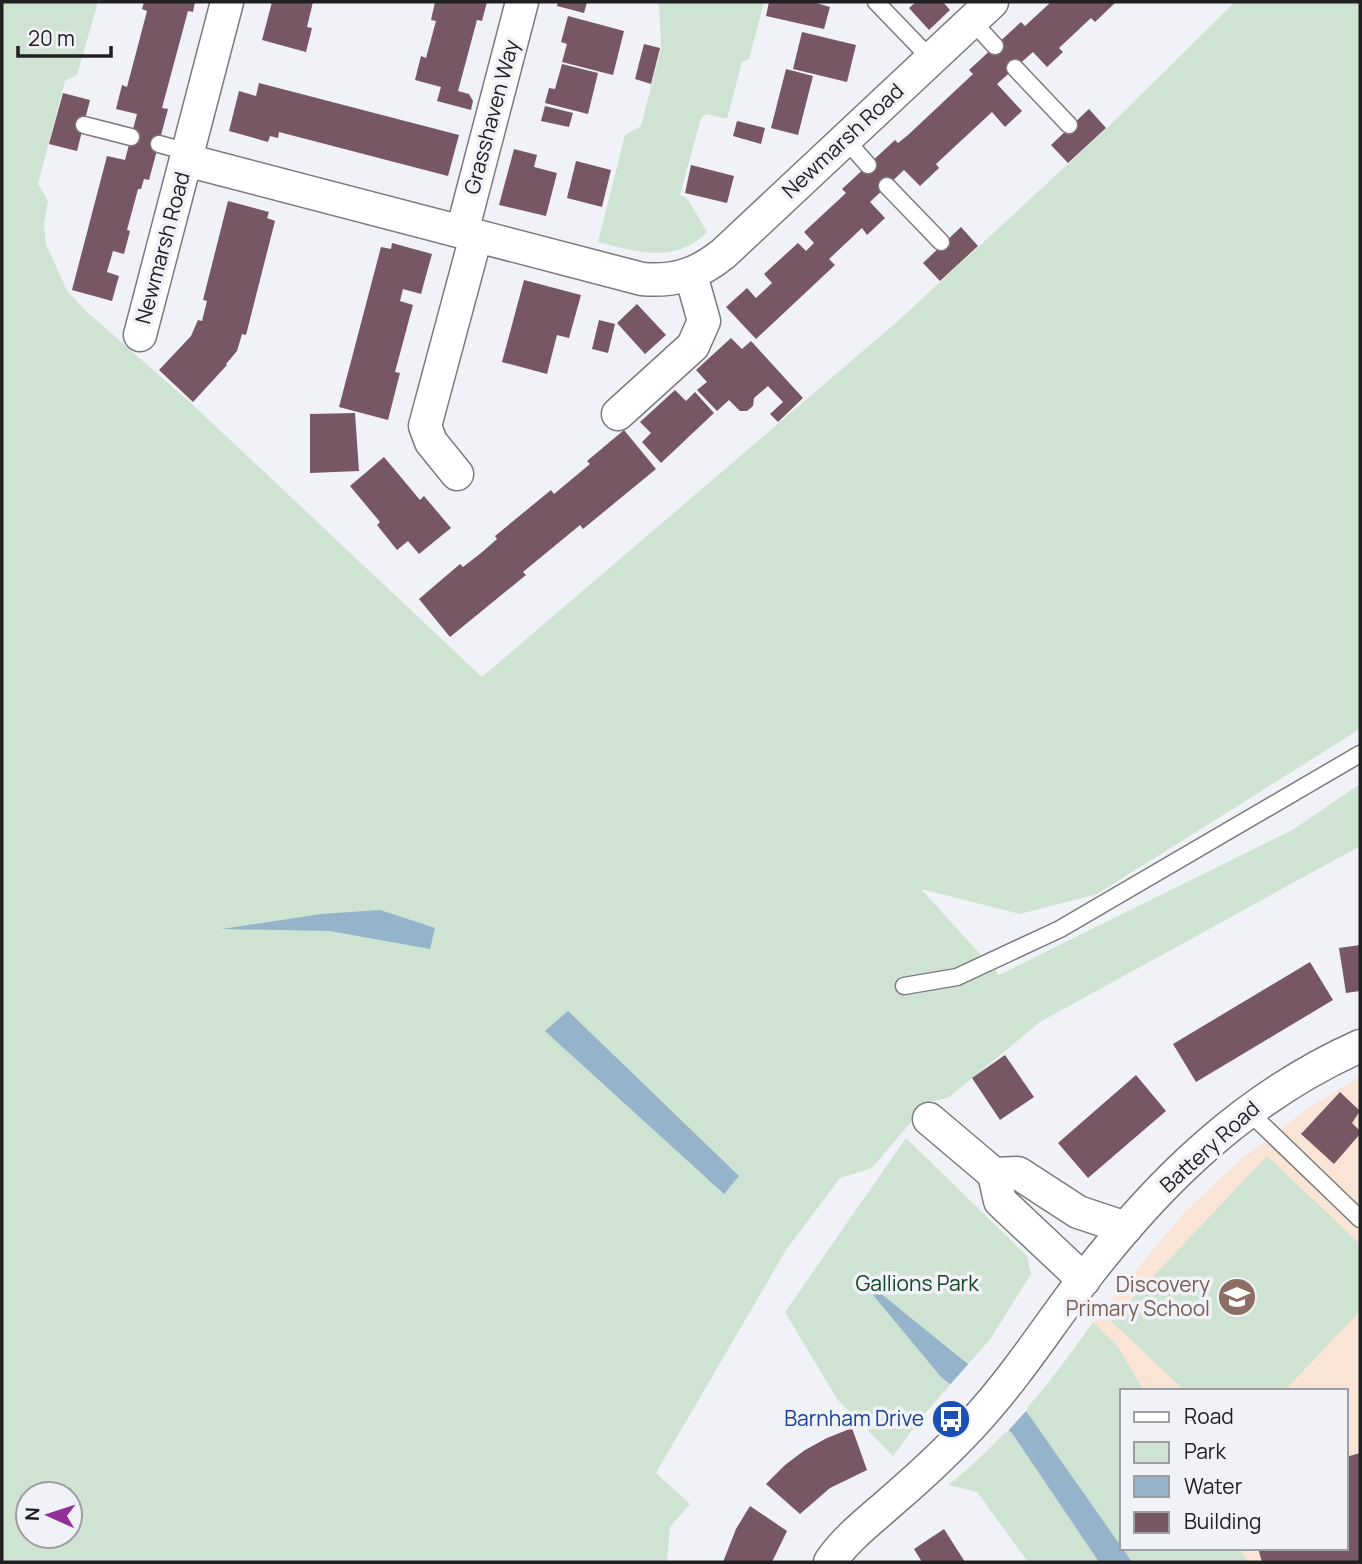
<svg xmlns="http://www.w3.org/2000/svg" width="1362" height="1564" font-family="Manrope,sans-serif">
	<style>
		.education { fill: #f9e4d5 }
		.green { fill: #cfe3d3; fill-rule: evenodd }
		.water { fill: #95b3ca }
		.pier { fill: #f1f1f8 }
		.building { fill: #785765 }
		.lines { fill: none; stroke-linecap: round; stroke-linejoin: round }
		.service-casing { stroke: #7a7a80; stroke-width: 19 }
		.minor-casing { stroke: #7a7a80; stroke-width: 35 }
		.service { stroke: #fff; stroke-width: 16 }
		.minor { stroke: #fff; stroke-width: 32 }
		.labels { text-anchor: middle; stroke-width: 7; stroke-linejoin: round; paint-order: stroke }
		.street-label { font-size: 21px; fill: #202022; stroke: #f1f1f8 }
		.park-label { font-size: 21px; fill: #134424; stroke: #f1f1f8 }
		.education-label { font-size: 21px; fill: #785e54; stroke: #f1f1f8; text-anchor: end }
		.transit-label { font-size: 21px; fill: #164399; stroke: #f1f1f8; text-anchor: end }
	</style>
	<rect width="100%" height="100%" fill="#f1f1f8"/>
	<path class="education" d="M1360,1076V1562H1248L1240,1548H1346V1391H1144L1117,1345L1093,1322L1183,1214L1240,1160L1303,1112Z"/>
	<path class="green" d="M2,2H98L77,75L65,81L38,184L48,201L44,224L46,244L67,291L87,312L192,404L482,677L898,321L1106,129L1235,2H1360V729L1097,894L1020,914L921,889L999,975L1294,829L1360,784V846L1040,1022L948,1098L928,1102L872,1168L840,1178L786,1250L656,1473L690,1504L670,1527L667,1562H2ZM28,1494H70V1536H28Z
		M659,2H764L749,59L742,62L727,119L706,114L701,118L680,195L687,198L707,232C676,264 636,252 598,242L625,135L641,126L661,48Z
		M906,1138L1027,1256L1031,1274L991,1338L922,1417L893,1456L837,1399L785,1312Z
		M1267,1156L1360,1244V1311L1284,1391H1185L1111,1321Z
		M1093,1322L1117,1345L1144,1391H1122V1548H1240L1248,1562H1028L977,1492L948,1485C1005,1440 1052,1381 1093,1322Z"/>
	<path class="water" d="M380,910L435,928L430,949L330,931L222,929L321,914Z
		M568,1011L739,1176L724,1194L545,1031Z
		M854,1272L1026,1411L1132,1562H1099L1012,1433L941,1377Z"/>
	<path class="pier" d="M971,1361L1028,1409L1006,1433L948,1387Z"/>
	<path class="building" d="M144,2H195L193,12L188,11L162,108L168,109L149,180L144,179L141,189H138L127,230L130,231L124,254L113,251L107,272L119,276L112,301L72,290L107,156L125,160L137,114L116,109L122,85L127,87L147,11L142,9Z
		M272,2H313L307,27L312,28L306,52L262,40Z
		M435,2H487L482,21L477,20L458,91L469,94L473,101L471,110L437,101L441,87L415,80L421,56L426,58L436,21L431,20Z
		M558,2H587L584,13L557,6Z
		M769,2H813L830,7L824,29L766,16Z
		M916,2H943L950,10L929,30L909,8Z
		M1051,2H1116L1095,22L1091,18L1059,48L1063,52L1047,67L1033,52L997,84L1022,111L1005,127L992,112L936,164L939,168L920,186L904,170L870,202L885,218L867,235L862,228L829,259L835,265L756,339L726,307L747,288L756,298L772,283L764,274L798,243L806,251L814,243L804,232L846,193L842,189L895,140L898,143L908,135L973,74L969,70L1021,22L1025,26Z
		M568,16L624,31L613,75L562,62L567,44L561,42Z
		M802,32L856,45L847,82L793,69Z
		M644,44L660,48L651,84L635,79Z
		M562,64L598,73L588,114L545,103L549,88L555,89Z
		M786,69L813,76L798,135L771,128Z
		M259,83L459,135L448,176L279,132L278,138L270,136L268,142L229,131L239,91L256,96Z
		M63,93L90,100L77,151L49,144Z
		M545,106L573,113L569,127L541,121Z
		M1089,109L1106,128L1068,163L1051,145Z
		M737,121L765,128L761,144L733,136Z
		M514,149L537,155L534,167L557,173L546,216L499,205Z
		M576,161L611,170L602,207L567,198Z
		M691,165L734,176L727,203L685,193Z
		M228,201L269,212L267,218L275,221L246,335L242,334L237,351L226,364L227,365L193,402L159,370L191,336L198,320L202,321L207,301L203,300Z
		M961,227L978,246L940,281L923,263Z
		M392,243L432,254L421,294L403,289L400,301L413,305L395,372L400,373L388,420L339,407L381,247L391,249Z
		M524,280L581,295L569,338L557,335L547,374L502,362Z
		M637,304L666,335L645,354L617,323Z
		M599,320L615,324L608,353L592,349Z
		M731,338L742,349L751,341L803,398L778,422L770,414L783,402L768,386L754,398L753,406L747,411H740L729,400L717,411L697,390L707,382L696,370Z
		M675,390L686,401L695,392L714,413L661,463L642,442L651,433L640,422Z
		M355,413L359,471L310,473V414Z
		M624,430L656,469L583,529L580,525L523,572L526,575L450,637L419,599L460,564L463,567L481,553L497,539L495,536L551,490L554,494L590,464L587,461Z
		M384,457L420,500L424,496L451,528L419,554L408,541L397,550L377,525L380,522L350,486Z
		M1360,945V991L1346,993L1339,948Z
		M1310,962L1333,1000L1196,1082L1173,1044Z
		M1005,1055L1034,1097L1000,1120L972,1078Z
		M1136,1075L1166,1111L1088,1178L1058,1143Z
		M1340,1092L1360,1111L1352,1123L1360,1131V1134L1334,1164L1301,1134Z
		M852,1428L867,1470L830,1488L800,1514L766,1484L785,1465L805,1450L827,1438Z
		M1360,1453V1562H1262L1258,1548H1346V1457Z
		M750,1506L787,1531L772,1562H723L736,1529Z
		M944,1529L965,1562H922L914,1549Z"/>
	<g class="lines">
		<g class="service-casing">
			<path id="service" d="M876,2L931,59
				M972,21L995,46
				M1015,68L1069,125
				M84,125L131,137
				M845,139L868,165
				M159,144L188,152
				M887,186L941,242
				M904,986L957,977L1060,929L1360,754
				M1248,1111L1360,1219"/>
		</g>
		<g class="minor-casing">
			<path id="minor" d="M186,160L642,279C675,282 698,274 723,254L992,2
				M462,232L522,2
				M140,335L227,2
				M618,414L693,346L704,321L691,275
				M457,474L431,442L425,426L476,236
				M929,1119L994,1174L1000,1201L1084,1280
				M994,1174L1018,1173L1078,1212L1126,1228
				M830,1562C847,1537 872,1519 894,1499C923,1474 952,1447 978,1418C1017,1375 1049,1325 1084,1279C1160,1180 1246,1097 1360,1046"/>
		</g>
		<use href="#service" class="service"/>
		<use href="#minor" class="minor"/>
	</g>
	<defs>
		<g id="school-disc" transform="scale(2.0125)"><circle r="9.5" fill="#8d6e63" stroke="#f1f1f8"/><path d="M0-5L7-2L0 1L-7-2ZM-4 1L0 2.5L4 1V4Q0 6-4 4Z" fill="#fff"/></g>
		<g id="bus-disc" transform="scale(2.0125)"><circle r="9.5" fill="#1a4fb4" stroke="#f1f1f8"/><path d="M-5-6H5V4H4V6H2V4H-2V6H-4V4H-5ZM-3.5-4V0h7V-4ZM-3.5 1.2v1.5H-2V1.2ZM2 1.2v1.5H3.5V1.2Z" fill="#fff"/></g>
	</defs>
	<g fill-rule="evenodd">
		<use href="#school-disc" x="1237" y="1297"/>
		<use href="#bus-disc" x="951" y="1419"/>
	</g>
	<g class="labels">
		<g class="street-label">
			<text transform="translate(492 117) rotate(-75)" y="7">Grasshaven Way</text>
			<text transform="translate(843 141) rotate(-43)" y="7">Newmarsh Road</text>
			<text transform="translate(163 248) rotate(-75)" y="7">Newmarsh Road</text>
			<text transform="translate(1210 1147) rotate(-42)" y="7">Battery Road</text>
		</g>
		<g class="park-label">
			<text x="917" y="1291">Gallions Park</text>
		</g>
		<g class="education-label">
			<text x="1210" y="1292">Discovery<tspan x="1210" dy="24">Primary School</tspan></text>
		</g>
		<g class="transit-label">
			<text x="924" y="1426">Barnham Drive</text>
		</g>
	</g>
	<rect width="1362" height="1564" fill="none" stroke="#202022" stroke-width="7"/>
	<rect x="1120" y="1389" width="228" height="161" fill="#f1f1f8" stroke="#9d9da2" stroke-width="2"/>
	<rect x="1134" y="1412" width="35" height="10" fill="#ffffff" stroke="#9d9da2" stroke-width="2"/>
	<text x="1184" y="1424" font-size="21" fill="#202022">Road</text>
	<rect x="1134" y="1442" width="35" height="21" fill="#cfe3d3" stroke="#9d9da2" stroke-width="2"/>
	<text x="1184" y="1459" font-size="21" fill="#202022">Park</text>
	<rect x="1134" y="1476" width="35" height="21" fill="#95b3ca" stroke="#9d9da2" stroke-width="2"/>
	<text x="1184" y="1494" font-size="21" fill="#202022">Water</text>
	<rect x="1134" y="1512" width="35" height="21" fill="#785765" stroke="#9d9da2" stroke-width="2"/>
	<text x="1184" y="1529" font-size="21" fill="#202022">Building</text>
	<g transform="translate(49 1515) rotate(273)"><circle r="33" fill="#f1f1f8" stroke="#9d9da2" stroke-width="2"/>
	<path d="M0-5L12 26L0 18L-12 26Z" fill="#903098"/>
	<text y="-10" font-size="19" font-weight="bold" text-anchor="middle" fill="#202022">N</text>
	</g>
	<path d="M18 46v10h93v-10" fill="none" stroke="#202022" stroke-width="3.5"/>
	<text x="28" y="46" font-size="21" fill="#202022" stroke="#f1f1f8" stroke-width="5" paint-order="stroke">20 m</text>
</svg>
